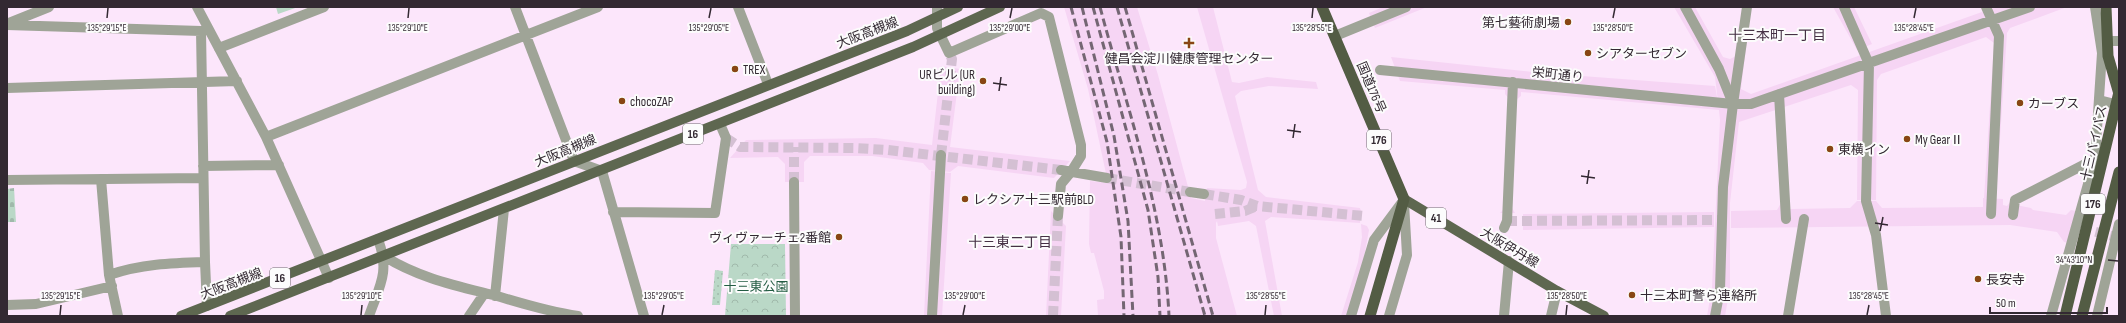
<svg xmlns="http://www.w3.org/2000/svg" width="2126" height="323" font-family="'Sofia Sans Condensed','Noto Sans JP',sans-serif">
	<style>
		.built { fill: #f6d5f4 }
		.grass { fill: #bad8c7 }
		.cemetery { fill: url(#cemetery-stones) }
		.park { fill: url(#park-crowns) }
		.garden { fill: url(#garden-dots) }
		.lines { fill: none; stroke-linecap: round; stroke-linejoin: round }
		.pedestrian-tunnel { stroke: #d4c0d3; stroke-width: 10; stroke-dasharray: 10 5; stroke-linecap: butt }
		.minor-tunnel { stroke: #d4c0d3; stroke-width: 10; stroke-dasharray: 10 5; stroke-linecap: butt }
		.pedestrian { stroke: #9fa497; stroke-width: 10 }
		.minor { stroke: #9fa497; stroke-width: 10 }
		.tertiary { stroke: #9fa497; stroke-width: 10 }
		.primary { stroke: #5e6750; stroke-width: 10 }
		.trunk { stroke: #535c44; stroke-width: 11 }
		.rail { stroke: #746673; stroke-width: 3; stroke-dasharray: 8 4; stroke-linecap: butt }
		.trunk-bridge { stroke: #535c44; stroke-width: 11 }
		.ticks { fill: none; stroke: #332932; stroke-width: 1.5 }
		.poi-dot { fill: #884613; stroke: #fcfcfc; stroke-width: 1.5 }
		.labels { text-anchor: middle; stroke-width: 4; stroke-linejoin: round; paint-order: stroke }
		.shield { fill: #fcfcfc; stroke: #6f686f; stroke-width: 1 }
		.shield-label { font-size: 12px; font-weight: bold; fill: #332932 }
		.poi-label { font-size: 13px; fill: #332932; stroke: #fcfcfc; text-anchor: start }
		.street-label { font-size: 13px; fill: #332932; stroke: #fcfcfc }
		.park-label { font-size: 13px; fill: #235c43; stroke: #fcfcfc }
		.neighbourhood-label { font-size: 14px; fill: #463145; stroke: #fcfcfc }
		.ticks-label { font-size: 10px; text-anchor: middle; fill: #332932; stroke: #fcfcfc; stroke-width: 4; stroke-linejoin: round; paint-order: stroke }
	</style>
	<defs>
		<pattern id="cemetery-stones" width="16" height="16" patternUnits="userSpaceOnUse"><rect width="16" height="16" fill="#bad8c7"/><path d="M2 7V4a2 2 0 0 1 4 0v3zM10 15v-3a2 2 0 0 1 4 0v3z" fill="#a0b9ab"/></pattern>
		<pattern id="park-crowns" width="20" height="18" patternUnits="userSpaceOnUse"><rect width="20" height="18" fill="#bad8c7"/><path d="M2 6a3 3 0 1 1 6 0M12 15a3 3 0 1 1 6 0" fill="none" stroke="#a0b9ab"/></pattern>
		<pattern id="garden-dots" width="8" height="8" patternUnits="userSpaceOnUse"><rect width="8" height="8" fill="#bad8c7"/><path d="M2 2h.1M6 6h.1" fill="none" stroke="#a0b9ab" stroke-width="1.8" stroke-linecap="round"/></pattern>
	</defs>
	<rect width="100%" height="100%" fill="#fce6fb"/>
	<path class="built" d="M1064,7H1137L1158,75L1191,198L1205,201L1207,188L1241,190L1246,188L1247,182L1197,7H1213L1232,82L1239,83L1267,77L1316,82L1318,89L1269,86L1241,91L1235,96L1258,190L1266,197L1360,208L1361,211L1360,223L1271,217L1265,221L1282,316H1274L1256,226L1249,221L1218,226L1217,221L1216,223V238L1237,316H1098L1097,300L1104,299V291L1094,253H1091L1089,244L1090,181L1108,183L1088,89Z
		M1383,7H1427L1375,28L1369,13Z
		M1674,7H1695L1723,57L1730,59L1738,55L1751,7L1741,89L1751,94L1996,7H2067L2010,28L2007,33L1996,198H1984L1994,43L1986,37L1881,74L1877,80L1876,200H1857L1858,90L1851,85L1739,122L1730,203V288L1725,316H1707L1712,287L1720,120L1719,110L1521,92V96L1516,100L1512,208L1515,213H1500L1503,210L1509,99L1505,94V90L1400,81L1391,57L1542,73L1715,86L1718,102L1715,77Z
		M1833,7H1854L1872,44L1857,50Z
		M941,66L960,69L950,147L1070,161L1054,178L958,166L950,172L929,170L923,163L872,156H810L804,162V182H785V164L778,157L730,158L746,140L876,138L932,145Z
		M931,171L951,173L942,316H924Z
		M1983,198L2003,199V205L2007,206L2011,201L2016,205L2031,208L2033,210L2066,215L2071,210L2081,212L2073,244L2064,242L2057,232L2010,225L1731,228V211L1777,210L1781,203L1790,209L1850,208L1857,201H1876L1882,208L1983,207Z
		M1051,211L1066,226L1061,316H1046Z
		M1714,212V227L1523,230V214Z
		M1361,224L1367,226L1369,230L1363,263L1347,316H1341L1358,262L1362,237Z"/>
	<path class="grass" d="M276,7H298L278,14Z"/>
	<path class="cemetery" d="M14,188L16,222H7V189Z"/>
	<path class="park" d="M731,244H785L786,316H725Z"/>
	<path class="garden" d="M715,270L723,271L720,305H712Z"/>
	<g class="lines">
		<path class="pedestrian-tunnel" d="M726,138L740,147L854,148L888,150L1061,170
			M941,155L952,59L949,53
			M1507,221L1722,220
			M2081,228L2112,236
			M1053,316L1058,216"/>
		<path class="minor-tunnel" d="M1107,178L1190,192
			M794,182V147
			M1204,194L1241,200L1257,206L1364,216
			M1215,214L1245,211L1257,206"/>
		<path class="pedestrian" d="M1380,70L1733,104L1747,7
			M1058,216L1061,184L1071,172
			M1504,228L1507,221L1513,82"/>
		<path class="minor" d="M197,7L266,137L329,278
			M515,7L574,161L602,171L644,316
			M738,7L768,84
			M937,7V28L949,53L1041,13L1049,17L1081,145V156L1071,172
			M1685,7L1719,69L1733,104L1723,187L1720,290L1715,316
			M1844,7L1869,64L1866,201L1876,235L1886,316
			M1986,7L1999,36L1991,214
			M9,23L49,7
			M7,25L201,31
			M1335,36L1406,7
			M2101,41H2119
			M7,88L237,81
			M1779,94L1786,219
			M1733,104H1751L2030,7
			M266,137L598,7
			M203,166L279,165
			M1061,170L1107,178
			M101,179L109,275L118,316
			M7,180L203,178
			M794,182L795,316
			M1190,192L1204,194
			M613,212L715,213L726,138L720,124
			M2013,215L2015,200L2095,159
			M384,256C418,278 458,286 497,296C524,304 549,312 578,316
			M109,275C141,264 171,263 205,262
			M495,296L504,209
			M7,305L36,304L112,286
			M207,306L205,262L201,31L208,28
			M369,316C380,285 390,272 378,239
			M469,316L484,294
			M932,316L941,155
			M1351,316L1374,240L1403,201
			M1389,316L1407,255L1404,203
			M1504,316L1509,261
			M1551,316L1557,291
			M1788,316L1804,219
			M2051,316L2095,159L2102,53L2095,7
			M2097,316L2119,224"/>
		<path class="tertiary" d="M219,48L324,7
			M2099,100L2119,105"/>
		<path class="primary" d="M1404,199L1557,291L1604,316
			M181,316L907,31L958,7
			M230,316L913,47L1000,7"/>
		<path class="trunk" d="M1322,7L1404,199L1370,316"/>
		<path class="rail" d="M1071,7L1107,142L1121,237L1124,316
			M1082,7L1114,136L1128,221L1133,316
			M1093,7L1148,210L1158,277L1160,316
			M1100,7C1127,109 1164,209 1169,316
			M1117,7L1205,316
			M1125,7L1213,316"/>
		<path class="trunk-bridge" d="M2106,7L2108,56L2119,94
			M2065,316L2119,92
			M2082,316L2119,172"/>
	</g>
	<path class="ticks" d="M107,18L108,8M408,18L409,8M709,18L711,8M1010,18L1012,8M1312,18L1313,8M1613,18L1615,8M1914,18L1916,8M993,83L1007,85M999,91L1001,77M1287,130L1301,132M1293,138L1295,124M1581,176L1595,178M1587,184L1589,170M1875,223L1888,225M1880,231L1883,217M2108,260L2118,261M60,315L61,305M361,315L362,305M662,315L664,305M963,315L965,305M1265,315L1266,305M1566,315L1567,305M1867,315L1869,305"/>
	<g class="poi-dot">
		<circle cx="1568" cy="22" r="4"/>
		<path d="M1187 37h4v4h4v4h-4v4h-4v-4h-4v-4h4z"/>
		<circle cx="1588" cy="53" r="4"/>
		<circle cx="735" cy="69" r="4"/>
		<circle cx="983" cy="81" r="4"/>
		<circle cx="622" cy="101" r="4"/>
		<circle cx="2020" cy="103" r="4"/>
		<circle cx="1907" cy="139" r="4"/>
		<circle cx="1830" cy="149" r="4"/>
		<circle cx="965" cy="199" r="4"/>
		<circle cx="839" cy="237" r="4"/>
		<circle cx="1978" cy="279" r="4"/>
		<circle cx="1632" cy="295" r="4"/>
	</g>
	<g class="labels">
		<g class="shield">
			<rect x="683" y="124" width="20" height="20" rx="3"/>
			<rect x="1367" y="130" width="24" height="20" rx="3"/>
			<rect x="2081" y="194" width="24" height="20" rx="3"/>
			<rect x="1426" y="208" width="20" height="20" rx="3"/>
			<rect x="270" y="268" width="20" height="20" rx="3"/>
		</g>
		<g class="shield-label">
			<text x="693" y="138">16</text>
			<text x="1379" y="144">176</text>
			<text x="2093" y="208">176</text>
			<text x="1436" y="222">41</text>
			<text x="280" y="282">16</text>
		</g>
		<g class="poi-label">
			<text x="1560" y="27" text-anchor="end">第七藝術劇場</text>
			<text x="1596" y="58">シアターセブン</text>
			<text x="1189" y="63" text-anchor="middle">健昌会淀川健康管理センター</text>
			<text x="743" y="74">TREX</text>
			<text x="975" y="79" text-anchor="end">URビル (UR<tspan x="975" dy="15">building)</tspan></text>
			<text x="630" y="106">chocoZAP</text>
			<text x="2028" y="108">カーブス</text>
			<text x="1915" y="144">My GearⅡ</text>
			<text x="1838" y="154">東横イン</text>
			<text x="973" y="204">レクシア十三駅前BLD</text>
			<text x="831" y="242" text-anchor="end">ヴィヴァーチェ2番館</text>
			<text x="1986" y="284">長安寺</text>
			<text x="1640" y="300">十三本町警ら連絡所</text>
		</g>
		<g class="street-label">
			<text transform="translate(867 32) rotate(-21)" y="5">大阪高槻線</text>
			<text transform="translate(1558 74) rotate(6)" y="5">栄町通り</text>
			<text transform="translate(1372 87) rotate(67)" y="5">国道176号</text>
			<text transform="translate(2093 143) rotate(-77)" y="5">十三バイパス</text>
			<text transform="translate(565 150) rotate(-22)" y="5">大阪高槻線</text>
			<text transform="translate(1510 247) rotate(31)" y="5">大阪伊丹線</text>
			<text transform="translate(231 283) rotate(-21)" y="5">大阪高槻線</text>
		</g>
		<g class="park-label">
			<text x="756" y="291">十三東公園</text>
		</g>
		<g class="neighbourhood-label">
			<text x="1777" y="40">十三本町一丁目</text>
			<text x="1010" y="247">十三東二丁目</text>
		</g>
	</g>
	<g class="ticks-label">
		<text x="107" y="31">135°29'15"E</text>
		<text x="408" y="31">135°29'10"E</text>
		<text x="709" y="31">135°29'05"E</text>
		<text x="1010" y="31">135°29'00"E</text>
		<text x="1312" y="31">135°28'55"E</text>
		<text x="1613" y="31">135°28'50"E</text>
		<text x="1914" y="31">135°28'45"E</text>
		<text x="2074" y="263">34°43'10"N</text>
		<text x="61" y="299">135°29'15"E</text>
		<text x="362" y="299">135°29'10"E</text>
		<text x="664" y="299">135°29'05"E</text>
		<text x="965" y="299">135°29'00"E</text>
		<text x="1266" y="299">135°28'55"E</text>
		<text x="1567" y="299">135°28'50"E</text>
		<text x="1869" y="299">135°28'45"E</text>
	</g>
	<rect width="2126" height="323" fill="none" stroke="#332932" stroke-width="16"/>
	<path d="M1990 307v6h117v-6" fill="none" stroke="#332932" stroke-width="2"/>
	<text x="1996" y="307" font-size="12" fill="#332932" stroke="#fcfcfc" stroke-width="3" paint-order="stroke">50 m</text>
</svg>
